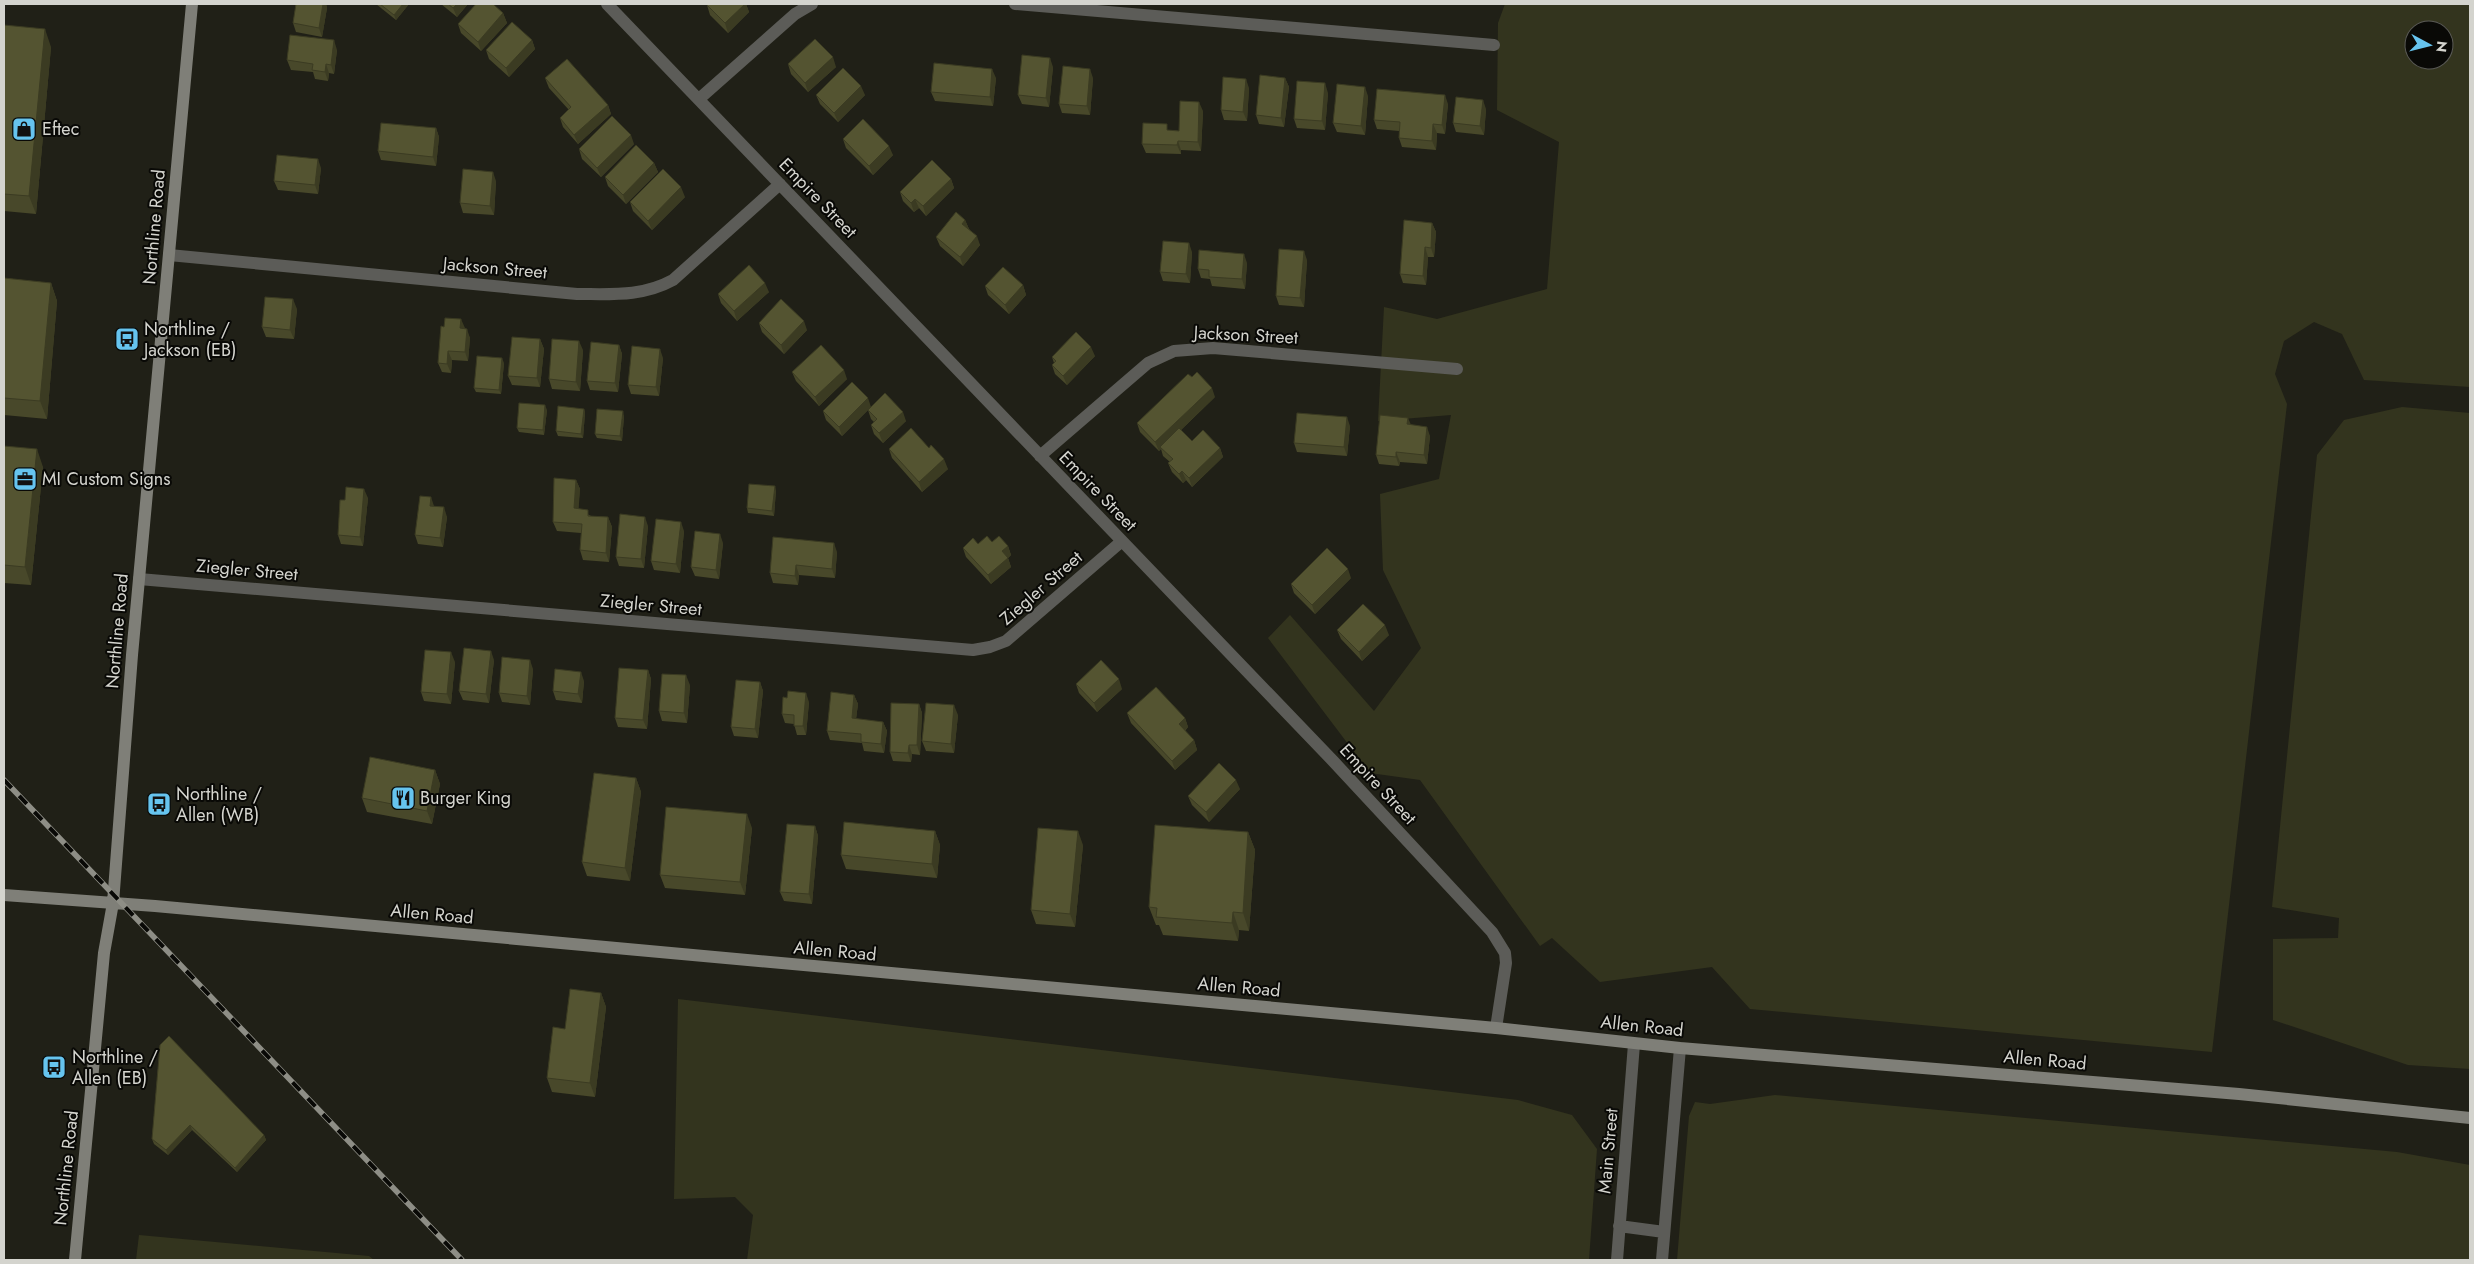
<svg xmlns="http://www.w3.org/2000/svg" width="2474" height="1264" font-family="Jost,sans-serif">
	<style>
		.green { fill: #33341e; fill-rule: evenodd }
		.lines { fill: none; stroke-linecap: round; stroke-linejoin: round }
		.minor { stroke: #5c5c58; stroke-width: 12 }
		.secondary { stroke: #7f7f78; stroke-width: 12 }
		.rail-casing { stroke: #8e8e86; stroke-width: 5.5 }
		.rail { stroke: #090906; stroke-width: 4; stroke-dasharray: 11; stroke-linecap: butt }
		.wall { fill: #48482a }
		.shaded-wall { fill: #3b3b22 }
		.building { fill: #545431; stroke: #3b3b22 }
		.labels { text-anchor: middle; stroke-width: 4; stroke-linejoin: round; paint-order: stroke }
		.poi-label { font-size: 18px; fill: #d4d4ce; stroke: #090906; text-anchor: start }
		.street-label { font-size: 18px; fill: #d4d4ce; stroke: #090906 }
	</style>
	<rect width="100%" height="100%" fill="#202017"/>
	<path class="green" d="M1505,4H2470V387L2364,380L2342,334L2314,322L2284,341L2275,374L2287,404L2212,1052L1750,1009L1712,967L1600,982L1552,938L1540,946L1420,780L1370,773L1268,638L1290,615L1374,711L1421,648L1383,570L1380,494L1439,479L1451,415L1378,421L1384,307L1437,319L1547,289L1559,142L1497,110L1498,23ZM2414,30H2444V60H2414Z
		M2402,407L2470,413V1069L2408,1065L2273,1020V939L2338,938L2339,918L2272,907L2317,455L2344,420Z
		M678,999L1518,1100L1572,1115L1597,1149L1589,1260H747L753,1215L735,1197L674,1199Z
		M1775,1095L2397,1152L2470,1165V1260H1677L1689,1116L1695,1102L1710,1104Z
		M139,1235L369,1256L374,1260H136Z"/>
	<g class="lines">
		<path class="minor" d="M607,4L1334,762L1492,932L1505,953L1506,963L1496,1028
			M1015,4L1494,45
			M699,99L795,14L812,4
			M169,255L577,294C611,294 642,297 673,280L780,184
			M1040,456L1148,363L1174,351L1213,348L1457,369
			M139,579L973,650L990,647L1006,641L1122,541
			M1619,1226L1664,1232
			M1617,1260L1634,1044
			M1662,1260L1680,1048"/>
		<path class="secondary" d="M4,895L155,906L1496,1028L1680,1048L2239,1094L2470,1118
			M75,1260L104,953L113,903L132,655L192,4"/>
		<g class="rail-casing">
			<path id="rail" d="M4,780L462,1260"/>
		</g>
		<use href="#rail" class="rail"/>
	</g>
	<path class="wall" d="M296,4H326L327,8L322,37L296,32L293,23Z
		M376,4H409L396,20Z
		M441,4H468L457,17Z
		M709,4H746L749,12L728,33L710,15L707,5Z
		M503,13L507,23L481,51L461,33L458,24Z
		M4,25L51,47L36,214L4,211Z
		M532,40L535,49L509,77L489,59L486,50Z
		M337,50L334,74L329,73L328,81L315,79L313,72L291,70L287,60Z
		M788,64L836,67L808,92L791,74Z
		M1053,67L1049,107L1022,104L1018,95Z
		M545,78L608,105L611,114L578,144L563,127L560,118L569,110L549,88Z
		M996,78L993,106L935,101L931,92Z
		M1093,78L1090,115L1062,113L1059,104Z
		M1285,78L1289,87L1284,127L1259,124L1256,115Z
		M1249,88L1247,121L1224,120L1221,110Z
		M1328,93L1325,130L1297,128L1294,119Z
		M816,95H865L838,122L820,104Z
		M1368,96L1365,135L1337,132L1333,123Z
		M1448,104L1445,134L1437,133L1436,150L1402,147L1399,138V131L1377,129L1374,120Z
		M1486,109L1484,135L1456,132L1453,123Z
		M1203,111L1201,151L1181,150V154L1146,153L1142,144L1169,130L1179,131Z
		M436,128L439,137L436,166L381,160L378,151Z
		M843,139L893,155L873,175L846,148Z
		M634,144L601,177L582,159L579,149Z
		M654,163L658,172L626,204L608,186L605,177Z
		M321,168L318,194L278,190L274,181Z
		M951,179L954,188L926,216L919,208L914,212L903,201L900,192Z
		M496,181L494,215L463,213L460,203Z
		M685,197L652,230L633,211L630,202Z
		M965,220L969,229L980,245L963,266L940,246L936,237Z
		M1432,223L1436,232L1434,257H1428L1426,285L1403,283L1400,274Z
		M1192,252L1190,283L1163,281L1160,272Z
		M1307,260L1304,307L1279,305L1276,296Z
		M1247,263L1245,289L1212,286L1210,279L1201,278L1198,269Z
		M4,278L51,283L57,301L47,419L4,415Z
		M1023,285L1026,295L1009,314L988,295L985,286Z
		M769,292L737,321L721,303L718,294Z
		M297,309L294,339L266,337L262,327Z
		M759,323L807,330L784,354L762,332Z
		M465,328L470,338L468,361L452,360L451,373L442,372L438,363Z
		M540,339L544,349L540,387L512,385L508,376Z
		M619,345L622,354L618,392L590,390L587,381Z
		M583,350L580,391L552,389L549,379Z
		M1095,356L1067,385L1055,374L1052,365L1054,363L1052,357Z
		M663,358L659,396L631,394L628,385Z
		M504,363L501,394L476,392L474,388Z
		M792,372L847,379L819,406L796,381Z
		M1215,397L1181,430L1192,441L1220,448L1223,457L1192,487L1186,480L1183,483L1172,472L1168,463L1170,462L1163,456L1161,449L1159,451L1140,432L1137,423Z
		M871,407L906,421L883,443L874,434L871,425L874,422L871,419L868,410L842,436L826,420L823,411Z
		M584,409L585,413L583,438L558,436L556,431Z
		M547,410L544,435L519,432L517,428Z
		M624,416L622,441L597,438L595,434Z
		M1411,425L1430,436L1427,464L1400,462L1399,466L1379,464L1376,455Z
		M1350,426L1347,456L1297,452L1294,443Z
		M4,446L43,467L31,585L4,583Z
		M889,449L948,469L922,492L892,458Z
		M576,480L580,489L578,509L591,516L608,517L612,527L609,562L583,560L580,550L581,533L557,531L553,522Z
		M776,490L774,516L748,513L747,508Z
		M368,498L363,546L341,544L338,535L345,500Z
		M434,506L447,517L443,547L418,544L415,535Z
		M648,526L644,568L619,566L616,557Z
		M684,531L680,573L654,570L651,561Z
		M992,542L1008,546L1011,555L1008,558L1011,567L991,584L966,557L963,548Z
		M723,543L719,579L695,576L691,567Z
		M837,552L835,578L799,575L798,585L773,583L770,573Z
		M1351,578L1315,614L1294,593L1291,584Z
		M1337,630L1389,635L1362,661L1341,639Z
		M494,660L489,703L463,700L459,691Z
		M455,662L451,704L424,701L421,692Z
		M533,669L530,705L502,702L499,693Z
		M648,670L651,679L647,729L618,727L615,718Z
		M584,681L582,703L556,700L553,691Z
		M760,682L763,691L758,738L734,736L731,727Z
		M1076,684L1122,689L1097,712L1079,693Z
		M690,685L687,723L662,721L659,711Z
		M854,695L858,704L856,719L883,722L887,731L884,753L864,751L862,743L830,740L827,731Z
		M809,702L806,735H797L794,724L785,723L782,714Z
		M919,704L922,713L920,755L912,754L911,762L893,761L890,752Z
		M1127,713L1185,718L1188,727L1185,731L1194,740L1197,750L1175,770L1131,723Z
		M958,715L954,753L926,751L922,741Z
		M435,770L440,784L432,824L367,812L362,798Z
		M636,778L641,792L630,881L587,876L582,862Z
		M1240,789L1209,822L1192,805L1188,796Z
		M815,826L818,836L812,904L784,901L780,892Z
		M752,828L745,895L665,888L660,875Z
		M935,831L940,845L937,878L846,869L841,855Z
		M1248,832L1255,850L1249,931L1239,930L1238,941L1163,935L1159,925H1156L1149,907Z
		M1083,845L1075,927L1036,924L1031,910Z
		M601,993L606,1007L595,1097L552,1092L547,1078L565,1029Z
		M160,1045L264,1135L266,1140L237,1172L192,1130L168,1155L154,1144L152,1139Z"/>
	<path class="shaded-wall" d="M323,4H326L327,8L322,37L319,28Z
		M403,4H409L396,20L394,15Z
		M457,4H468L457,17L453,8Z
		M745,4H746L749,12L728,33L725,23Z
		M503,13L507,23L481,51L478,42Z
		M45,29L51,47L36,214L29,196Z
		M334,40L337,50L334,74L331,65Z
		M532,40L535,49L509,77L506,68Z
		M833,57L836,67L808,92L805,83Z
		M1050,58L1053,67L1049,107L1046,98Z
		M326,64L329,73L328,81L325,72Z
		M992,69L996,78L993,106L990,97Z
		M1090,69L1093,78L1090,115L1087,106Z
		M1285,78L1289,87L1284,127L1281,118Z
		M1246,79L1249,88L1247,121L1243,112Z
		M1325,83L1328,93L1325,130L1322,121Z
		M861,86L865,95L838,122L834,113Z
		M1365,87L1368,96L1365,135L1361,126Z
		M1445,95L1448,104L1445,134L1442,125Z
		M1483,100L1486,109L1484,135L1480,126Z
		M1199,102L1203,111L1201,151L1198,142Z
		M608,105L611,114L578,144L574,135Z
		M1433,124L1437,133L1436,150L1432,141Z
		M436,128L439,137L436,166L433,157Z
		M631,135L634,144L601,177L597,168Z
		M1178,141L1181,150V154L1177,145Z
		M889,146L893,155L873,175L869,166Z
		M318,159L321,168L318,194L315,185Z
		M654,163L658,172L626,204L623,195Z
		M493,172L496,181L494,215L490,206Z
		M951,179L954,188L926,216L923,206Z
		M681,187L685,197L652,230L648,221Z
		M915,199L919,208L914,212L911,203Z
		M965,220L969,229L962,224Z
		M1432,223L1436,232L1434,257L1431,248Z
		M977,236L980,245L963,266L960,257Z
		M1189,243L1192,252L1190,283L1186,274Z
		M1425,247L1428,257L1426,285L1423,276Z
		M1304,251L1307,260L1304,307L1300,298Z
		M1244,254L1247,263L1245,289L1242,279Z
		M51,283L57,301L47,419L40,401Z
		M765,283L769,292L737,321L734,311Z
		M1023,285L1026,295L1009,314L1005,305Z
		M293,299L297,309L294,339L290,330Z
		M461,319L465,328H460Z
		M804,321L807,330L784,354L781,345Z
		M467,329L470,338L468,361L465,352Z
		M540,339L544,349L540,387L537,378Z
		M579,341L583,350L580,391L576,382Z
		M619,345L622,354L618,392L615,383Z
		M1091,347L1095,356L1067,385L1063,376Z
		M660,349L663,358L659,396L656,387Z
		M448,351L452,360L451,373L447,364Z
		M502,358L504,363L501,394L499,390Z
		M844,370L847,379L819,406L815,397Z
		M1212,388L1215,397L1162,448L1160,447L1161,449L1159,451L1155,442Z
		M868,398L871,407L842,436L839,427Z
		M545,405L547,410L544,435L543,430Z
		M584,409L585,413L583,438L581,434Z
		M623,411L624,416L622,441L620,436Z
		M903,412L906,421L883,443L879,433Z
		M1347,417L1350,426L1347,456L1344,447Z
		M1408,418L1412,427L1407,424Z
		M1427,427L1430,436L1427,464L1424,455Z
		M1220,448L1223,457L1192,487L1189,478Z
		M37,449L43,467L31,585L25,567Z
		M1396,452L1400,462L1399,466L1396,457Z
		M944,459L948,469L922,492L919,482Z
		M1182,471L1186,480L1183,483L1179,474Z
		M576,480L580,489L578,518L574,508Z
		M775,486L776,490L774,516L772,511Z
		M364,489L368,498L363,546L360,537Z
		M431,497L434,506H430Z
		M444,507L447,517L443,547L440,538Z
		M608,517L612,527L609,562L606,553Z
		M645,517L648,526L644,568L641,559Z
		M681,522L684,531L680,573L676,564Z
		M720,534L723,543L719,579L716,570Z
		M834,543L837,552L835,578L832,569Z
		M1008,546L1011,555L1008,558L1011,567L991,584L988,575L1002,551Z
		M796,565L799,575L798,585L795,576Z
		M1348,569L1351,578L1315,614L1312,605Z
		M1385,625L1389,635L1362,661L1359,652Z
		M491,651L494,660L489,703L486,694Z
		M451,652L455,662L451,704L447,694Z
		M530,660L533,669L530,705L527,696Z
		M648,670L651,679L647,729L643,720Z
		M581,672L584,681L582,703L578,694Z
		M686,675L690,685L687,723L684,713Z
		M1119,679L1122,689L1097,712L1094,703Z
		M760,682L763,691L758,738L755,729Z
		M806,693L809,702L806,735L803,726Z
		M854,695L858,704L855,727L852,718Z
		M919,704L922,713L920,755L917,745Z
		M954,705L958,715L954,753L951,744Z
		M1185,718L1188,727L1182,733L1179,724Z
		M883,722L887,731L884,753L881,744Z
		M1194,740L1197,750L1175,770L1172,761Z
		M909,745L912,754L911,762L908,753Z
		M435,770L440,784L432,824L427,811Z
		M636,778L641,792L630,881L625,868Z
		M1236,780L1240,789L1209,822L1206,812Z
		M747,814L752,828L745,895L740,882Z
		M815,826L818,836L812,904L809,894Z
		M935,831L940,845L937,878L932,864Z
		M1078,831L1083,845L1075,927L1070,914Z
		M1248,832L1255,850L1249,931L1243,913Z
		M1233,912L1239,930L1238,941L1232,923Z
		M601,993L606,1007L595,1097L590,1083Z
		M190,1125L192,1130L168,1155L166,1150Z
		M264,1135L266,1140L237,1172L235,1168Z"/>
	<path class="building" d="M296,4H323L319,28L293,23Z
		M380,4H403L394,15Z
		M448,4H457L453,8Z
		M476,4H493L503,13L478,42L458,24Z
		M709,4H745L725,23L707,5Z
		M512,22L532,40L506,68L486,50Z
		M4,25L45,29L29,196L4,194Z
		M290,35L334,40L331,65L326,64L325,72L312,70L313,64L287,60Z
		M815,39L833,57L805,83L788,64Z
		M1022,55L1050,58L1046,98L1018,95Z
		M567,59L608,105L574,135L560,118L571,107L545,78Z
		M934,63L992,69L990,97L931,92Z
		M1063,66L1090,69L1087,106L1059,104Z
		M843,68L861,86L834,113L816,95Z
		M1260,75L1285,78L1281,118L1256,115Z
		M1223,77L1246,79L1243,112L1221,110Z
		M1297,81L1325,83L1322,121L1294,119Z
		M1337,84L1365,87L1361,126L1333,123Z
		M1377,89L1445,95L1442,125L1433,124L1432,141L1399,138L1400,122L1374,120Z
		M1456,97L1483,100L1480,126L1453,123Z
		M1180,101L1199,102L1198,142L1178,141L1177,145L1142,144L1143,123L1167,124V130L1179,131Z
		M612,116L631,135L597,168L579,149Z
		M863,119L889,146L869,166L843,139Z
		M381,123L436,128L433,157L378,151Z
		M636,145L654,163L623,195L605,177Z
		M277,155L318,159L315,185L274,181Z
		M932,160L951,179L923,206L915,199L911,203L900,192Z
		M463,169L493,172L490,206L460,203Z
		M663,169L681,187L648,221L630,202Z
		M956,212L965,220L962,224L977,236L960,257L936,237Z
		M1404,220L1432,223L1431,248L1425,247L1423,276L1400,274Z
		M1163,241L1189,243L1186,274L1160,272Z
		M1279,249L1304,251L1300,298L1276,296Z
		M1199,250L1244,254L1242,279L1209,277V270L1198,269Z
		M749,265L765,283L734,311L718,294Z
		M1003,267L1023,285L1005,305L985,286Z
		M4,278L51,283L40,401L4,398Z
		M265,297L293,299L290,330L262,327Z
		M781,299L804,321L781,345L759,323Z
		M445,318L461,319L460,328L467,329L465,352L448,351L447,364L438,363L441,326L444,327Z
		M1076,332L1091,347L1063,376L1052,365L1056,361L1052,357Z
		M512,337L540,339L537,378L508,376Z
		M552,339L579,341L576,382L549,379Z
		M591,342L619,345L615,383L587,381Z
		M821,345L844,370L815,397L792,372Z
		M632,346L660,349L656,387L628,385Z
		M477,356L502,358L499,390L474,388Z
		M1197,372L1212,388L1155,442L1137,423L1188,374L1192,377Z
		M852,382L868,398L839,427L823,411Z
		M885,393L903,412L879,433L871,425L877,419L868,410Z
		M519,403L545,405L543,430L517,428Z
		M558,406L584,409L581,434L556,431Z
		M597,409L623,411L620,436L595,434Z
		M1297,413L1347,417L1344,447L1294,443Z
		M1380,415L1408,418L1407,424L1427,427L1424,455L1396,452V457L1376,455Z
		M911,428L929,448L931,445L944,459L919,482L889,449Z
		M1179,428L1192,441L1203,430L1220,448L1189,478L1182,471L1179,474L1168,463L1173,459L1160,447Z
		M4,446L37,449L25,567L4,565Z
		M554,478L576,480L574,508L588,510V516L608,517L606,553L580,550L582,524L553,522Z
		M749,484L775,486L772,511L747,508Z
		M346,487L364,489L360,537L338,535L340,500H345Z
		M420,496L431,497L430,506L444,507L440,538L415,535Z
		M620,514L645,517L641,559L616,557Z
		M656,519L681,522L676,564L651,561Z
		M695,531L720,534L716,570L691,567Z
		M987,536L992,542L999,536L1008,546L1002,551L1008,558L988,575L963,548L973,538L978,544Z
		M773,537L834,543L832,569L796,565L795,576L770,573Z
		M1327,548L1348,569L1312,605L1291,584Z
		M1363,604L1385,625L1359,652L1337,630Z
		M464,648L491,651L486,694L459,691Z
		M425,650L451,652L447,694L421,692Z
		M502,657L530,660L527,696L499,693Z
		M1101,660L1119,679L1094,703L1076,684Z
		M619,668L648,670L643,720L615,718Z
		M555,669L581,672L578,694L553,691Z
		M662,674L686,675L684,713L659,711Z
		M736,680L760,682L755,729L731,727Z
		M1156,687L1185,718L1179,724L1194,740L1172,761L1127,713Z
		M788,691L806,693L803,726H794V715L782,714L783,697L787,698Z
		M831,692L854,695L852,718L883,722L881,744L861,742V734L827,731Z
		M891,703L919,704L917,745H909L908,753L890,752Z
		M926,703L954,705L951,744L922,741Z
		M370,757L435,770L427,811L362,798Z
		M1219,763L1236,780L1206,812L1188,796Z
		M594,773L636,778L625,868L582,862Z
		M666,807L747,814L740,882L660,875Z
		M844,822L935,831L932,864L841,855Z
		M787,824L815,826L809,894L780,892Z
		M1155,825L1248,832L1243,913L1233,912L1232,923L1156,917L1157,908L1149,907Z
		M1038,828L1078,831L1070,914L1031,910Z
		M570,989L601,993L590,1083L547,1078L553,1027L565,1029Z
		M169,1036L264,1135L235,1168L190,1125L166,1150L152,1139L160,1045Z"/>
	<defs>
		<g id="shop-square" transform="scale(1.25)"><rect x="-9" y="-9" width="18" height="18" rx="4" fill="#66c4ef" stroke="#090906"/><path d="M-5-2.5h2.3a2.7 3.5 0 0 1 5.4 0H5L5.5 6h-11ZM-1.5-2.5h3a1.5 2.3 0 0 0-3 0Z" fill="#111"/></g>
		<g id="bus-square" transform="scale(1.25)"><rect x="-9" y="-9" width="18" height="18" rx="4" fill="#66c4ef" stroke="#090906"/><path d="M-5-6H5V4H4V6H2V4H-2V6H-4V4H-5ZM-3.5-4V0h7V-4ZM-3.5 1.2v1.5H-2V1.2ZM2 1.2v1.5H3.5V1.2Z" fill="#111"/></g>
		<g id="office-square" transform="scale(1.25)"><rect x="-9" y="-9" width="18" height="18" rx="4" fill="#66c4ef" stroke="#090906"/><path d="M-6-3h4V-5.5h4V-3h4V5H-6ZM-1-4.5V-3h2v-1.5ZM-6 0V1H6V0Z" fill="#111"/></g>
		<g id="restaurant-square" transform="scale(1.25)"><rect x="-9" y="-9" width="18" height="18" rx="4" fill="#66c4ef" stroke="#090906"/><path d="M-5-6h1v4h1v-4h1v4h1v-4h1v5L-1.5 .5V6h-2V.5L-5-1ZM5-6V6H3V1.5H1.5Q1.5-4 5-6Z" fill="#111"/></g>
	</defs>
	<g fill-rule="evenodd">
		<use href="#shop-square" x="24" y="129"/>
		<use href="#bus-square" x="127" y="339"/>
		<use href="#office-square" x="25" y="479"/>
		<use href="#restaurant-square" x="403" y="798"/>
		<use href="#bus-square" x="159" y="804"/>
		<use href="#bus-square" x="54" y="1067"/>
	</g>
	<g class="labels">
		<g class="poi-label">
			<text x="42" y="135">Eftec</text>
			<text x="144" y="335">Northline /<tspan x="144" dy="21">Jackson (EB)</tspan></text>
			<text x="42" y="485">MI Custom Signs</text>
			<text x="176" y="800">Northline /<tspan x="176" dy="21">Allen (WB)</tspan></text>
			<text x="420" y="804">Burger King</text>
			<text x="72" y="1063">Northline /<tspan x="72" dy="21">Allen (EB)</tspan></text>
		</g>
		<g class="street-label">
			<text transform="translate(818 198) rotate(46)" y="6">Empire Street</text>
			<text transform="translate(154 227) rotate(-85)" y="6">Northline Road</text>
			<text transform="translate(495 268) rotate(5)" y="6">Jackson Street</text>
			<text transform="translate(1246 335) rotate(3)" y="6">Jackson Street</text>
			<text transform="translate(1098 491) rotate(46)" y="6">Empire Street</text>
			<text transform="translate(247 570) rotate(5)" y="6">Ziegler Street</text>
			<text transform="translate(1041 588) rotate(-41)" y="6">Ziegler Street</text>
			<text transform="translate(651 605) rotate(5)" y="6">Ziegler Street</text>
			<text transform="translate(117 631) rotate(-85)" y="6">Northline Road</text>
			<text transform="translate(1378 784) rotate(47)" y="6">Empire Street</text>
			<text transform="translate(432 914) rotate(5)" y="6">Allen Road</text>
			<text transform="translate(835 951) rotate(5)" y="6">Allen Road</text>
			<text transform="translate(1239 987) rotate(5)" y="6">Allen Road</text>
			<text transform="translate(1642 1026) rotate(6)" y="6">Allen Road</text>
			<text transform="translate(2045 1060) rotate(5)" y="6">Allen Road</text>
			<text transform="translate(1608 1151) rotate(-85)" y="6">Main Street</text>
			<text transform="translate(66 1168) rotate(-84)" y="6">Northline Road</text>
		</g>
	</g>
	<rect width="2474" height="1264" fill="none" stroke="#d4d4ce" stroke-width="10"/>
	<g transform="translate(2429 45) rotate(97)"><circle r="24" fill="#090906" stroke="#5a5a56"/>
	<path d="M0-4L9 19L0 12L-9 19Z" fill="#66c4ef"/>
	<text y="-8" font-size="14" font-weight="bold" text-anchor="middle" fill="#d4d4ce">N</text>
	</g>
</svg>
